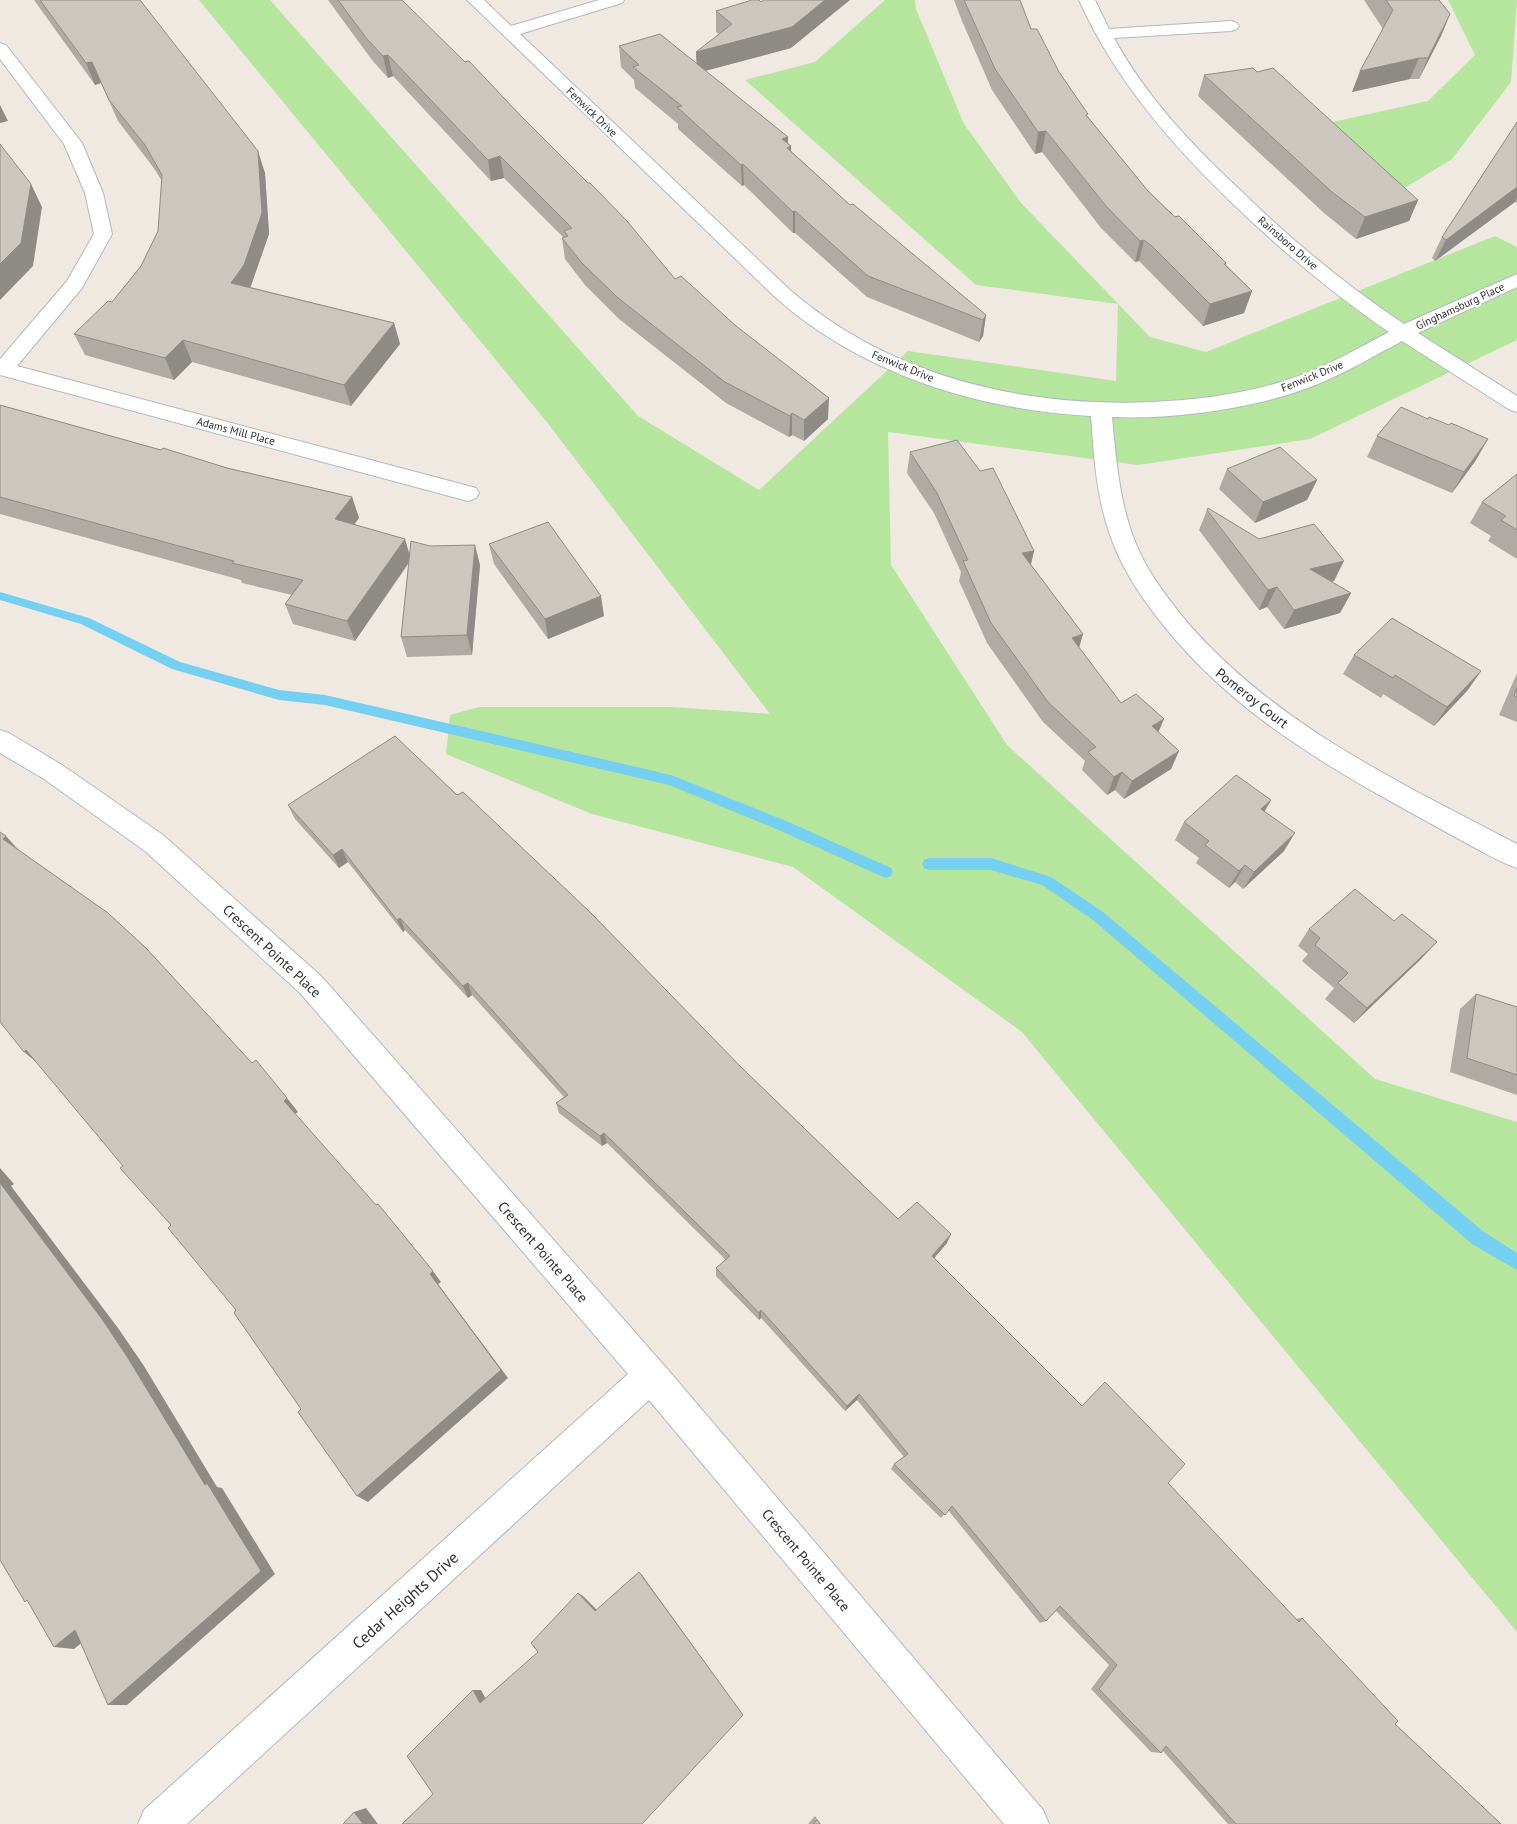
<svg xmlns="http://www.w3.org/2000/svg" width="1517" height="1824" font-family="'PT Sans',sans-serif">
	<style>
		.green { fill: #b6e59e }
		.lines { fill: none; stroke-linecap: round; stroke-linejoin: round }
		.stream { fill: #75cff0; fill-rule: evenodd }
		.minor-casing { stroke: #b4b7c1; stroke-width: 2 }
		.minor { fill: #fff; fill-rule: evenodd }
		.wall { fill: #afaba4 }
		.shaded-wall { fill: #8e8b86 }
		.building { fill: #cbc7bf; stroke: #8e8b86 }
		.labels { text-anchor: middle; stroke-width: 4.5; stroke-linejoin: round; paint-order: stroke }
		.far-street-label { font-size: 11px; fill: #2e2e2e; stroke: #fff }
		.street-label { font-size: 14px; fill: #2e2e2e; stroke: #fff }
		.near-street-label { font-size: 16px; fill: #2e2e2e; stroke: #fff }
	</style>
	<rect width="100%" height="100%" fill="#efe9e1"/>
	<path class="green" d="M199,0H270L638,416L759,490L908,351L1116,381L1118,304L976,285L745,80L815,62L885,0H915L916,9L964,124L1021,203L1150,337L1206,352L1495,236L1517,247V340L1310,439L1138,465L888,432L891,565L1007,745L1375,1079L1517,1122V1632L1022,1032L793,867L592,814L446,754L450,715L479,707H672L770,714L546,421Z
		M1448,0H1517L1511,82L1452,159L1403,189L1324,124L1428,101L1475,55Z"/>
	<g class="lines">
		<path class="stream" d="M0,592L89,618L180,662L279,690L325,695L671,775L784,820L891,868L893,872L891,876L886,878L881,876L774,828L669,785L325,705L279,700L172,669L81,624L0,600Z
			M929,858H991L1051,877L1103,912L1484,1232L1517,1253V1270L1472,1244L1093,920L1042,885L991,870H929L924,868L922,864L924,860Z"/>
		<g class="minor-casing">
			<path id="minor" d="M467,0H484L511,26L599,0H624L622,3L520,34L790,290C889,376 1023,408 1153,402C1198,400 1246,394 1290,379C1325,368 1356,349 1389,332C1333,294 1282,251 1233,204C1171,144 1115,80 1079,0H1095L1109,29L1231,21L1237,23L1239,26L1237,29L1231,31L1114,38C1145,95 1190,143 1237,187C1289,238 1344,284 1404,324L1517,274V287L1418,333L1517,396V412L1510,410L1402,341C1374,356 1347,372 1318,384C1260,408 1175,420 1112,417C1116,458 1119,500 1134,539C1145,568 1163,592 1182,616C1270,722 1397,781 1517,844V868C1499,862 1483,852 1466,843C1441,829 1415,815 1390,801C1305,754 1225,702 1164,626C1141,598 1120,566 1109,532C1096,494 1094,455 1091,416C978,410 862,374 776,298Z
				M0,43L6,45L82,143L103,193L112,234L82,288L17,366L476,488L479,493L476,498L468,501L0,375V359L67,281L94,234L85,193L64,144L0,59Z
				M0,730L9,733L62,765L163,835L321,976L663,1364L1043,1810L1049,1824H1004L649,1400L187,1824H138L144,1810L628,1374L301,994L145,851L44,779L0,753Z"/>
		</g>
		<use href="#minor" class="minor"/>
	</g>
	<path class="wall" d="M34,0H140L265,173L269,234L250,287L394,323L400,344L351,406L192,362L174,380L85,355L74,334L112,302L141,266L158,231L162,181L153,167L118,121L101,83L95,85Z
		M328,0H402L675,279L828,419L804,441L792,435L789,437L726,403L619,319L585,285L565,259L562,238L563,237L504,178L491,181L393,76L388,78L372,60Z
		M954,0H1020L1031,29L1088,117L1148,191L1175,217L1226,263V265L1252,291L1244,313L1203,326L1146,268L1139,261L1135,262L1101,228L1042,152L1035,154L992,90L962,21Z
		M1364,0H1439L1450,14L1441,36L1419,79H1410L1352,92L1383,29Z
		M716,11L791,48L705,71L788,137V144L791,146V151L850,205L986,315L983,336L979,342L867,297L795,233H793L744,185L742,186L678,129V124L635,88L634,80L621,67L619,46L697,64L696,52L719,34L716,32Z
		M1257,72L1418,200L1409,221L1356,239L1324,213L1198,96L1204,75Z
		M1517,122V203L1515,202L1435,261L1432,258L1442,237Z
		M0,405L161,450L227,468L352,497L359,518L354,525L410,555L480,565L472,655L407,657L401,637L409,563L355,641L293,624L285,604L292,595L242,583L241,580L0,514Z
		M1377,436L1476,460L1452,493L1367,457Z
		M910,452L1034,551L1031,565L1083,634L1079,648L1121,703L1158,732L1179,751L1171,769L1124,799L1115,790L1107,795L1082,770L1085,761L1043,722L987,643L959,581L961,572L934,513L907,473Z
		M1227,469L1317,480L1307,500L1255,523L1219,489Z
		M1517,474V559L1488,541L1491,536L1470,523L1482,502Z
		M1207,510L1334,581L1331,582L1351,593L1340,613L1284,629L1267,607L1259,610L1199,530Z
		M489,544L604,616L548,639L494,564Z
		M1354,655L1481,671L1467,691L1434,726L1383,694L1381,698L1343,674Z
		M1517,673V722L1499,715Z
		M1271,800L1264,811L1284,851L1243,889L1235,882L1229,888L1196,863L1199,858L1175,840L1184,822Z
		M288,805L742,1068L898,1219L947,1243L934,1258L1082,1406L1105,1382L1168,1483L1296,1619L1302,1618L1395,1724L1501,1824H1228L1163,1751L1161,1753L1151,1752L1091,1689L1109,1665L1056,1611L1046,1621L1040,1623L948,1510L941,1518L891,1469L894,1464L904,1457L857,1400L845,1411L761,1318L759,1320L716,1276V1268L726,1260L607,1143L602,1146L559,1113L556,1103L564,1097L472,995L468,998L405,930L403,932L348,862L339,868L295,819Z
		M1309,929L1422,958L1354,1023L1325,999L1334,988L1302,961L1308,954L1298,946Z
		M1476,994L1517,1007V1095L1450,1072L1460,1009Z
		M815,1816L821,1824H808Z"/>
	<path class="shaded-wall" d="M825,0H850L791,48L697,73L696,52Z
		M1450,14L1441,36L1419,79L1428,58Z
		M388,55L393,76L388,78L383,56Z
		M1419,58L1410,79L1352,92L1360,71Z
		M92,62L101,83L95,85L86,63Z
		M0,105L8,121L0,123Z
		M1046,131L1042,152L1035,154L1038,132Z
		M788,137V148L791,146V168L782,139Z
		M258,151L265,173L269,234L251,286L239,304L231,283Z
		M500,156L504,178L491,181L488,160Z
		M743,164L744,185L742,186L741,165Z
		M31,184L42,207L33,266L0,300V264Z
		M1517,187V197L1515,202L1435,261L1446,240Z
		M1418,200L1409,221L1356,239L1365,217Z
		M795,211V233H793V212Z
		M1144,240L1139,261L1135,262L1140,241Z
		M1252,291L1244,313L1203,326L1210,304Z
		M986,315L983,336L979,342L983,320Z
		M394,323L400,344L351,406L344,385Z
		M183,340L192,362L174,380L165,358Z
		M829,398L828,419L804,441V420Z
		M792,413V435L789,437L790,416Z
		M1488,439L1476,460L1452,493L1464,472Z
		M1317,480L1307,500L1255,523L1263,502Z
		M352,497L359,518L342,540L335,519Z
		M405,539L411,559L355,641L347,621Z
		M475,545L480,565L472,655L467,635Z
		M1034,551L1029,571L1022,553Z
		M1344,561L1334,581L1300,590L1310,569Z
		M1277,587L1267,607L1259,610L1268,590Z
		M1351,593L1340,613L1284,629L1294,610Z
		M601,596L604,616L548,639L545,619Z
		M1083,634L1077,654L1072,638Z
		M1481,671L1467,691L1434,726L1447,707Z
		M1164,719L1156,738L1152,726Z
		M1179,751L1171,769L1124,799L1132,781Z
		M1122,772L1115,790L1107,795L1114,777Z
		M1271,800L1261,818V809Z
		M1295,833L1284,851L1243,889L1254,872Z
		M6,836L22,854L3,839Z
		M342,849L348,862L339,868L333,855Z
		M1245,865L1235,882L1229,888L1239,871Z
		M400,918L405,930L403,932L397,920Z
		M1437,942L1422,958L1354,1023L1367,1008Z
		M468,983L472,995L468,998L463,986Z
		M26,1050L41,1066L24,1052Z
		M287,1098L298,1112L295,1114L284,1101Z
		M604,1133L607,1143L602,1146L600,1136Z
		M0,1168L14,1184L11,1186L118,1328L144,1366L217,1487L222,1488L275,1574L127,1705H108L205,1485L0,1183Z
		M951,1234L947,1243L929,1264L932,1256Z
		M433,1271L441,1282L438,1284L508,1378L368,1502L357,1496L430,1274Z
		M761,1310V1318L759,1320V1313Z
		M859,1394L857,1400L845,1411L847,1406Z
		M639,1572L642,1575L743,1715Z
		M578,1593L583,1596L600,1613L595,1611Z
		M75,1630L95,1632L74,1649L54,1647Z
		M473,1690H481L488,1703H480Z
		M366,1808L378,1824H363L354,1812Z"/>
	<path class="building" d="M40,0H140L258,151L262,213L244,265L231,283L394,323L344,385L183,340L165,358L74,334L108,301L112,302L141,266L158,231L162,175L145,145L109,100L92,62L86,63Z
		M338,0H402L465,62L469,61L520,115L588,183H590L627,221L675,279L681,276L736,326L829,398L804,420L792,413L790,416L725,382L617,297L582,263L562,238L568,236L564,231L572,228L500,156L488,160L388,55L383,56L367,39Z
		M752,0H759L761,2L764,0H825L792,27L696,52L732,24L716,11Z
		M964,0H1020L1031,29H1037L1059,72L1088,114L1086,115L1148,191L1175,217L1179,216L1226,263L1224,264L1252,291L1210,304L1152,246L1144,240L1140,241L1106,206L1046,131L1038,132L995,69Z
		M1386,0H1439L1450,14L1428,58H1419L1360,71L1393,10Z
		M660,34L788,137L782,139L791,146L787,148L850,205L853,204L986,315L983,320L868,276L795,211L793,212L743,164L741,165L677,107L682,106L633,67L639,65L619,46Z
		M1253,68L1257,72L1273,68L1418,200L1365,217L1332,192L1204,75Z
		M1517,122V187L1446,240L1442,237Z
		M0,144L31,184L21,243L0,264Z
		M0,405L161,450L163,448L227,468L352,497L335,519L405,539L347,621L285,604L303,580L232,563L234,561L0,497Z
		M1401,407L1428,419L1429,417L1449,425L1451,423L1488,439L1464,472L1377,436Z
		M957,440L980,471L993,468L1034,551L1022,553L1083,634L1072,638L1121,703L1136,694L1164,719L1152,726L1179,751L1132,781L1122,772L1114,777L1088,752L1096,747L1048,702L991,623L963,561L968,560L937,493L910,452Z
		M1280,447L1317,480L1263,502L1227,469Z
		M1517,474V530L1501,520L1506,516L1482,502Z
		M1208,508L1259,539L1314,524L1344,561L1310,569L1351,593L1294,610L1277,587L1268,590L1207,510Z
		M548,522L601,596L545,619L489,544Z
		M411,541L430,546L475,545L467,635L401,637Z
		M1392,618L1481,671L1447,707L1395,675L1393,678L1354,655Z
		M1517,688V697L1514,696Z
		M395,736L457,795L463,792L591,913L742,1068L898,1219L917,1202L951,1234L932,1256L1082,1406L1105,1382L1185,1464L1168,1483L1299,1622L1302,1618L1398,1721L1395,1724L1501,1824H1236L1166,1746L1161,1753L1099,1689L1117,1665L1060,1606L1046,1621L952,1506L945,1515L894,1464L908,1454L859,1394L847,1406L761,1310L759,1313L716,1268L730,1256L604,1133L600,1136L556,1103L568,1095L468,983L463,986L400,918L397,920L342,849L333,855L288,805Z
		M1236,775L1271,800L1261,809L1295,833L1254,872L1245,865L1239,871L1205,845L1209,841L1184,822Z
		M0,832L6,836L3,839L108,913L146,948L252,1063L256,1060L287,1098L284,1101L376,1205L378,1204L433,1271L430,1274L501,1370L357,1496L298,1412L301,1409L234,1313L236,1310L168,1228L171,1225L120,1168L123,1166L26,1050L24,1052L0,1022Z
		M1355,889L1394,921L1402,914L1437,942L1367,1008L1338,983L1348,973L1315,945L1320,938L1309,929Z
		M1476,994L1517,1007V1075L1467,1058Z
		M0,1183L102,1319L128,1358L205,1485L207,1483L261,1571L108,1705L75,1630L54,1647L27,1600L25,1602L0,1560Z
		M639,1572L743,1715L642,1824H402L433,1794L407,1756L473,1690L480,1703L538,1652L531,1643L578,1593L595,1611Z
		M354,1812L363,1824H343Z
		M817,1820L820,1824H813Z"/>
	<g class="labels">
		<g class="far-street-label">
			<text transform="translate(592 112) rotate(44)" y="4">Fenwick Drive</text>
			<text transform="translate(1288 243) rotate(41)" y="4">Rainsboro Drive</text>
			<text transform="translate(1460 306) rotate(-25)" y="4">Ginghamsburg Place</text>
			<text transform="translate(903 366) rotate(22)" y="4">Fenwick Drive</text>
			<text transform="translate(1312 376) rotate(-22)" y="4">Fenwick Drive</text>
			<text transform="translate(236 431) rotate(15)" y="4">Adams Mill Place</text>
		</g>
		<g class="street-label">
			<text transform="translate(1252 698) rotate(38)" y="5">Pomeroy Court</text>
			<text transform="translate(272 951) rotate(43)" y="5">Crescent Pointe Place</text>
			<text transform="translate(543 1252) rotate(49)" y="5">Crescent Pointe Place</text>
			<text transform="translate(806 1560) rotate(50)" y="5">Crescent Pointe Place</text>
		</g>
		<g class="near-street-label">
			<text transform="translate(405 1600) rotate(-42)" y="6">Cedar Heights Drive</text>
		</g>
	</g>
</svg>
